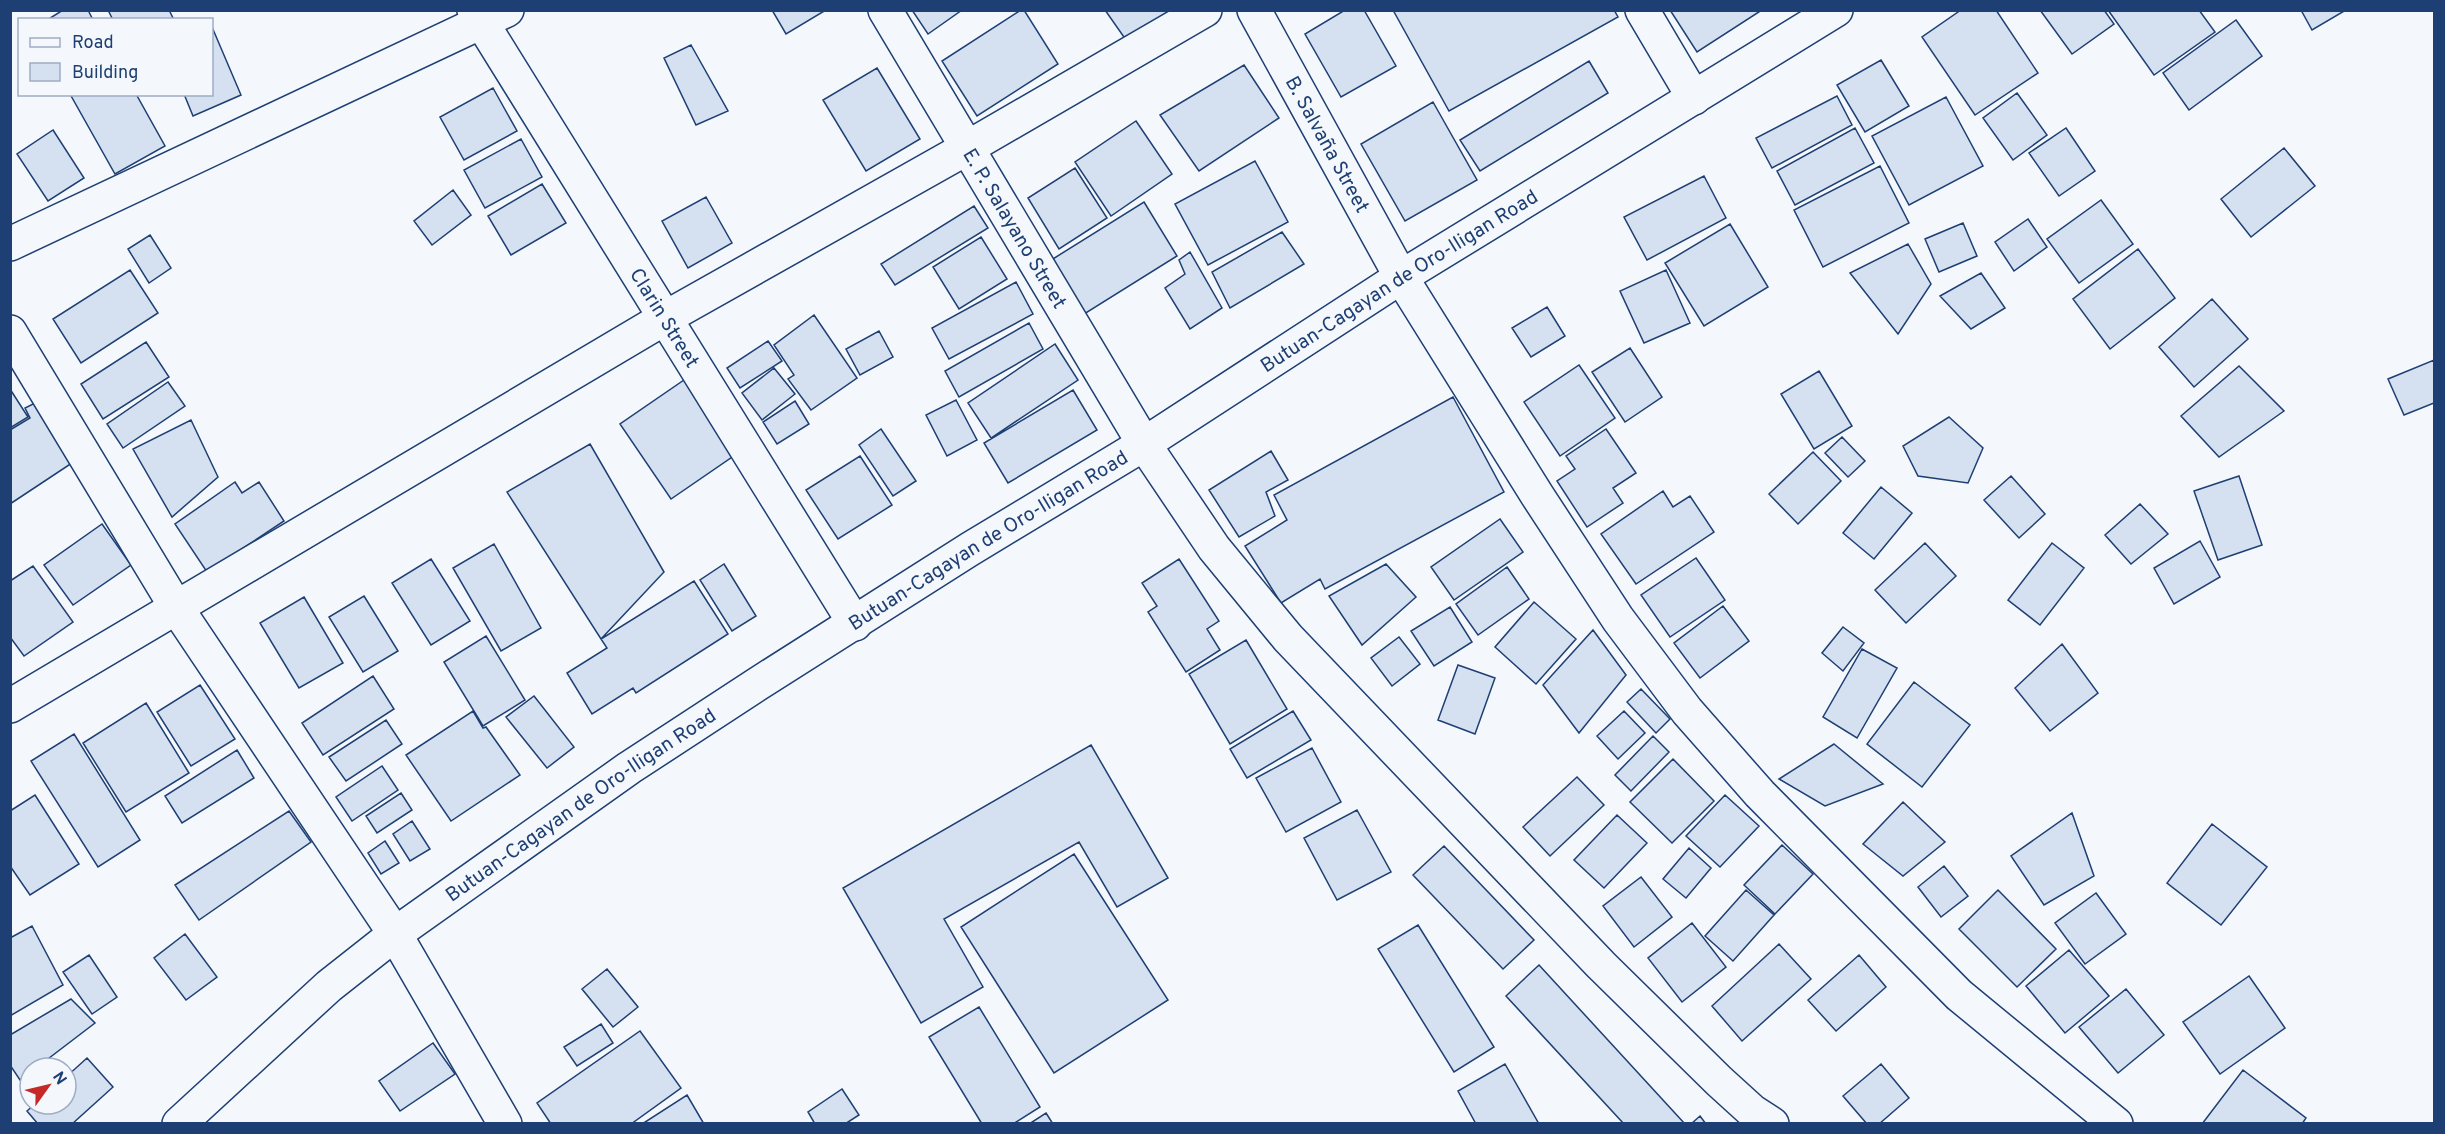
<svg xmlns="http://www.w3.org/2000/svg" width="2445" height="1134" font-family="Overpass,sans-serif">
	<style>
		.building { fill: #d5e0f0; stroke: #1d3f73; stroke-width: 1.5 }
		.lines { fill: none; stroke-linecap: round; stroke-linejoin: round }
		.street-casing { stroke: #1d3f73; stroke-width: 36 }
		.secondary-casing { stroke: #1d3f73; stroke-width: 36 }
		.highway-casing { stroke: #1d3f73; stroke-width: 36 }
		.street { stroke: #f4f7fb; stroke-width: 33 }
		.secondary { stroke: #f4f7fb; stroke-width: 33 }
		.highway { stroke: #f4f7fb; stroke-width: 33 }
		.labels { text-anchor: middle; stroke-width: 4.5; stroke-linejoin: round; paint-order: stroke }
		.street-label { font-size: 20px; fill: #1d3f73; stroke: #f4f7fb }
	</style>
	<rect width="100%" height="100%" fill="#f4f7fb"/>
	<path class="building" d="M63,10H88L93,20H47Z
		M108,10H169L174,20H113Z
		M772,10H826L786,34Z
		M912,10H962L928,34Z
		M1021,10H1024L1058,64L977,116L942,61Z
		M1105,10H1169V11L1126,40Z
		M1345,10H1364L1396,66L1341,97L1305,34Z
		M1393,10H1614L1618,17L1449,111Z
		M1670,10H1762L1697,52Z
		M1961,10H1996L2038,73L1975,115L1922,37Z
		M2040,10H2104L2114,24L2072,54Z
		M2108,10H2199L2215,32L2154,75Z
		M2301,10H2346L2312,30Z
		M2236,20L2262,56L2189,110L2163,73Z
		M212,27L241,95L193,116L184,94H212Z
		M691,45L728,111L696,125L664,58Z
		M1881,60L1909,106L1865,132L1837,85Z
		M1589,61L1608,93L1480,171L1460,140Z
		M1244,65L1279,118L1199,171L1160,115Z
		M877,68L920,139L866,171L823,100Z
		M493,88L517,131L464,160L440,117Z
		M2017,93L2047,135L2013,160L1983,118Z
		M70,94H136L165,146L115,174Z
		M1837,96L1852,125L1772,168L1756,138Z
		M1946,97L1983,166L1909,205L1872,136Z
		M1433,102L1477,180L1405,221L1361,144Z
		M1136,121L1172,174L1111,216L1075,162Z
		M1855,128L1874,163L1795,205L1777,171Z
		M2066,128L2095,171L2059,196L2029,153Z
		M53,130L84,178L48,201L17,154Z
		M521,139L542,177L485,208L464,170Z
		M2284,148L2315,186L2251,237L2221,199Z
		M1255,161L1288,222L1208,265L1175,204Z
		M1880,166L1909,223L1823,267L1794,210Z
		M1075,168L1107,218L1059,249L1028,198Z
		M1704,176L1726,218L1647,260L1624,217Z
		M542,184L566,223L511,255L488,216Z
		M453,190L471,215L432,245L414,221Z
		M706,197L732,243L688,268L662,221Z
		M2101,200L2133,244L2079,283L2047,239Z
		M1144,202L1177,256L1081,316L1048,262Z
		M974,206L988,228L895,285L881,264Z
		M2028,219L2047,247L2014,271L1995,242Z
		M1963,223L1977,256L1939,272L1925,239Z
		M1730,224L1768,287L1704,326L1665,263Z
		M1282,232L1304,264L1230,308L1212,272Z
		M150,235L171,268L149,283L128,249Z
		M981,237L1007,279L959,309L933,267Z
		M1908,244L1931,284L1898,334L1850,273Z
		M2138,249L2175,298L2110,349L2073,299Z
		M1190,252L1222,308L1190,329L1165,288L1185,274L1179,260Z
		M130,270L158,313L81,363L53,319Z
		M1666,270L1690,323L1644,343L1620,291Z
		M1981,273L2005,308L1971,329L1940,296Z
		M1016,282L1033,314L949,359L932,328Z
		M2212,299L2248,339L2194,387L2159,347Z
		M1547,307L1565,336L1531,357L1512,328Z
		M814,315L857,378L811,410L788,379L794,375L774,345Z
		M1029,323L1043,349L959,397L945,371Z
		M879,331L893,357L860,375L846,349Z
		M768,341L782,361L740,388L727,368Z
		M146,342L169,377L103,419L81,384Z
		M1055,344L1078,380L991,438L968,403Z
		M1630,348L1662,397L1625,422L1592,372Z
		M2434,360V403L2404,415L2388,379Z
		M1579,365L1615,418L1560,456L1524,402Z
		M2239,366L2284,411L2219,457L2181,416Z
		M774,368L795,394L762,420L742,393Z
		M1819,371L1852,426L1814,449L1781,394Z
		M684,380L735,455L671,499L620,424Z
		M168,382L185,406L123,448L107,424Z
		M10,389L28,417L10,428Z
		M1073,390L1097,430L1008,483L984,443Z
		M1453,397L1504,492L1325,589L1320,579L1281,603L1245,546L1287,520L1274,495Z
		M956,400L977,440L947,456L926,415Z
		M795,401L809,424L777,444L763,422Z
		M35,403L72,463L10,504V430L30,418L25,408Z
		M1949,417L1983,448L1968,483L1918,476L1903,446Z
		M191,420L218,477L172,517L133,449Z
		M881,429L916,481L893,496L859,445Z
		M1606,429L1636,473L1613,488L1623,503L1587,527L1557,481L1575,469L1566,456Z
		M1842,437L1865,461L1848,477L1825,453Z
		M590,444L664,572L601,639L507,492Z
		M1271,451L1288,480L1266,492L1275,516L1239,537L1209,490Z
		M1813,452L1841,481L1798,524L1769,494Z
		M860,456L892,505L838,539L806,490Z
		M2011,476L2045,514L2019,538L1984,500Z
		M2239,476L2262,545L2218,560L2194,491Z
		M235,482L242,493L259,482L284,521L207,572L175,524Z
		M1881,487L1912,513L1874,559L1843,533Z
		M1663,491L1673,507L1690,496L1714,532L1636,584L1601,534Z
		M2140,504L2168,534L2131,564L2105,535Z
		M1500,519L1523,552L1454,600L1431,567Z
		M102,524L131,565L73,605L44,565Z
		M2200,541L2220,577L2174,604L2154,568Z
		M1925,543L1956,576L1906,623L1875,590Z
		M2052,543L2084,568L2040,625L2008,600Z
		M494,544L541,628L501,651L453,568Z
		M1696,558L1725,600L1670,637L1641,595Z
		M431,559L470,621L431,645L392,583Z
		M1179,559L1219,621L1207,629L1220,650L1186,672L1148,612L1157,606L1142,583Z
		M724,564L756,616L732,631L700,580Z
		M1386,564L1416,597L1362,645L1329,596Z
		M33,566L73,622L24,656L10,637V581Z
		M1507,567L1529,599L1478,635L1456,604Z
		M694,581L728,634L636,693L633,688L592,714L567,673L607,648L601,639Z
		M364,596L398,651L363,672L329,617Z
		M304,597L343,663L299,688L260,623Z
		M1534,602L1576,639L1536,684L1495,647Z
		M1723,606L1749,641L1700,678L1674,643Z
		M1450,607L1472,642L1434,666L1411,631Z
		M1843,627L1864,643L1843,671L1822,653Z
		M1593,630L1626,675L1579,733L1543,685Z
		M486,636L525,700L483,726L444,662Z
		M1399,637L1420,664L1392,686L1371,658Z
		M1246,640L1287,709L1230,744L1189,674Z
		M2062,644L2098,693L2050,731L2015,688Z
		M1862,649L1897,668L1857,738L1823,717Z
		M1458,665L1495,678L1475,734L1438,720Z
		M373,676L394,709L323,755L302,723Z
		M1914,682L1970,725L1922,787L1867,744Z
		M200,685L235,739L191,766L157,712Z
		M1641,689L1670,719L1656,733L1627,702Z
		M534,696L574,747L547,768L506,717Z
		M146,703L189,773L126,812L83,743Z
		M473,711L483,728L486,727L520,775L451,821L406,755Z
		M1293,711L1311,740L1247,778L1230,749Z
		M1624,711L1645,733L1618,759L1597,736Z
		M386,720L402,744L346,781L329,757Z
		M74,734L140,840L98,867L31,761Z
		M1653,736L1669,752L1631,791L1615,775Z
		M1834,744L1883,784L1825,806L1779,779Z
		M1091,745L1168,878L1117,907L1079,842L944,919L983,987L921,1023L843,888Z
		M1312,748L1341,802L1286,832L1256,778Z
		M237,750L254,778L182,823L165,796Z
		M1673,759L1714,801L1672,843L1630,802Z
		M382,766L398,790L352,821L336,797Z
		M1577,777L1604,805L1550,856L1523,827Z
		M401,793L412,810L377,833L366,816Z
		M35,795L79,864L30,895L10,866V811Z
		M1725,795L1759,826L1720,867L1686,836Z
		M1903,802L1945,842L1903,876L1863,844Z
		M1357,810L1391,872L1337,900L1304,838Z
		M289,811L311,842L199,920L175,885Z
		M2072,813L2094,876L2044,905L2011,856Z
		M1617,815L1647,843L1604,888L1574,860Z
		M412,821L430,849L410,861L393,834Z
		M2212,824L2267,867L2221,925L2167,883Z
		M385,841L399,863L381,874L368,853Z
		M1782,845L1813,874L1775,914L1744,885Z
		M1444,846L1534,940L1503,969L1413,875Z
		M1689,848L1711,868L1686,898L1663,879Z
		M1074,854L1168,1000L1054,1073L961,927Z
		M1944,866L1968,896L1941,917L1918,887Z
		M1641,877L1672,917L1634,947L1603,906Z
		M1746,890L1774,915L1733,961L1705,936Z
		M1998,890L2056,949L2017,987L1959,929Z
		M2096,893L2126,934L2085,964L2055,923Z
		M1692,923L1726,967L1682,1002L1648,958Z
		M1418,925L1494,1047L1454,1072L1378,949Z
		M32,926L63,985L10,1016V938Z
		M185,934L217,977L186,1000L154,958Z
		M1779,944L1811,979L1742,1041L1712,1006Z
		M2069,950L2109,996L2065,1033L2026,986Z
		M89,955L117,997L92,1014L63,972Z
		M1859,955L1886,987L1836,1031L1808,1000Z
		M1539,965L1685,1124H1624L1506,996Z
		M607,969L638,1007L613,1027L582,989Z
		M2249,976L2285,1028L2220,1074L2183,1022Z
		M2126,989L2164,1035L2118,1073L2079,1027Z
		M71,999L95,1023L36,1068H30V1073L20,1080L10,1065V1035Z
		M979,1007L1040,1107L1013,1124H982L929,1037Z
		M601,1024L613,1043L577,1066L564,1047Z
		M640,1031L681,1088L631,1124H551L537,1103Z
		M433,1043L455,1074L400,1111L379,1081Z
		M87,1058L113,1087L72,1124H38L27,1111L35,1104H66V1077Z
		M1505,1064L1539,1124H1476L1458,1091Z
		M1881,1064L1909,1098L1879,1124H1867L1843,1096Z
		M2243,1070L2306,1118L2302,1124H2202Z
		M842,1089L859,1115L845,1124H815L808,1112Z
		M687,1095L704,1124H642Z
		M1046,1113L1053,1124H1029Z
		M1700,1116L1706,1124H1691Z"/>
	<g class="lines">
		<g class="street-casing">
			<g id="street">
				<path id="s1" d="M474,10L855,624"/>
				<path d="M1642,10L1694,98"/>
				<path d="M10,244L507,10"/>
				<path d="M1401,277L1537,495L1618,619L1687,711L1760,794L1959,995L2116,1124"/>
				<path d="M10,332L176,607L395,934"/>
				<path d="M1144,444L1214,548L1288,638L1601,965L1719,1081L1752,1111L1772,1124"/>
				<path d="M10,706L665,318L967,148L1205,10"/>
			</g>
		</g>
		<g class="secondary-casing">
			<g id="secondary">
				<path id="s2" d="M885,10L1144,444"/>
				<path id="s3" d="M1254,10L1401,277"/>
				<path d="M395,934L505,1124"/>
			</g>
		</g>
		<g class="highway-casing">
			<g id="highway">
				<path id="s4" d="M179,1124L329,986L395,934L629,768L756,685L970,549L1144,444L1401,277L1836,10"/>
			</g>
		</g>
		<use href="#street" class="street"/>
		<use href="#secondary" class="secondary"/>
		<use href="#highway" class="highway"/>
	</g>
	<g class="labels">
		<g class="street-label">
			<text dy="7" stroke="none"><textPath href="#s3" startOffset="153">B. Salvaña Street</textPath></text>
			<text dy="7" stroke="none"><textPath href="#s2" startOffset="254">E. P. Salayano Street</textPath></text>
			<text dy="7" stroke="none"><textPath href="#s4" startOffset="1486">Butuan-Cagayan de Oro-Iligan Road</textPath></text>
			<text dy="7" stroke="none"><textPath href="#s1" startOffset="362">Clarin Street</textPath></text>
			<text dy="7" stroke="none"><textPath href="#s4" startOffset="1000">Butuan-Cagayan de Oro-Iligan Road</textPath></text>
			<text dy="7" stroke="none"><textPath href="#s4" startOffset="514">Butuan-Cagayan de Oro-Iligan Road</textPath></text>
		</g>
	</g>
	<rect width="2445" height="1134" fill="none" stroke="#1d3f73" stroke-width="24"/>
	<rect x="18" y="18" width="195" height="78" fill="#f4f7fb" stroke="#9eadc5" stroke-width="1.5"/>
	<rect x="30" y="38" width="30" height="9" fill="#f4f7fb" stroke="#9eadc5" stroke-width="1.5"/>
	<text x="72" y="48" font-size="18" fill="#1d3f73">Road</text>
	<rect x="30" y="63" width="30" height="18" fill="#d5e0f0" stroke="#9eadc5" stroke-width="1.5"/>
	<text x="72" y="78" font-size="18" fill="#1d3f73">Building</text>
	<g transform="translate(48 1086) rotate(56)"><circle r="28" fill="#f4f7fb" stroke="#9eadc5" stroke-width="1.5"/>
	<path d="M0-4.5L10 22L0 15L-10 22Z" fill="#c62828"/>
	<text y="-9" font-size="16" font-weight="bold" text-anchor="middle" fill="#1d3f73">N</text>
	</g>
</svg>
